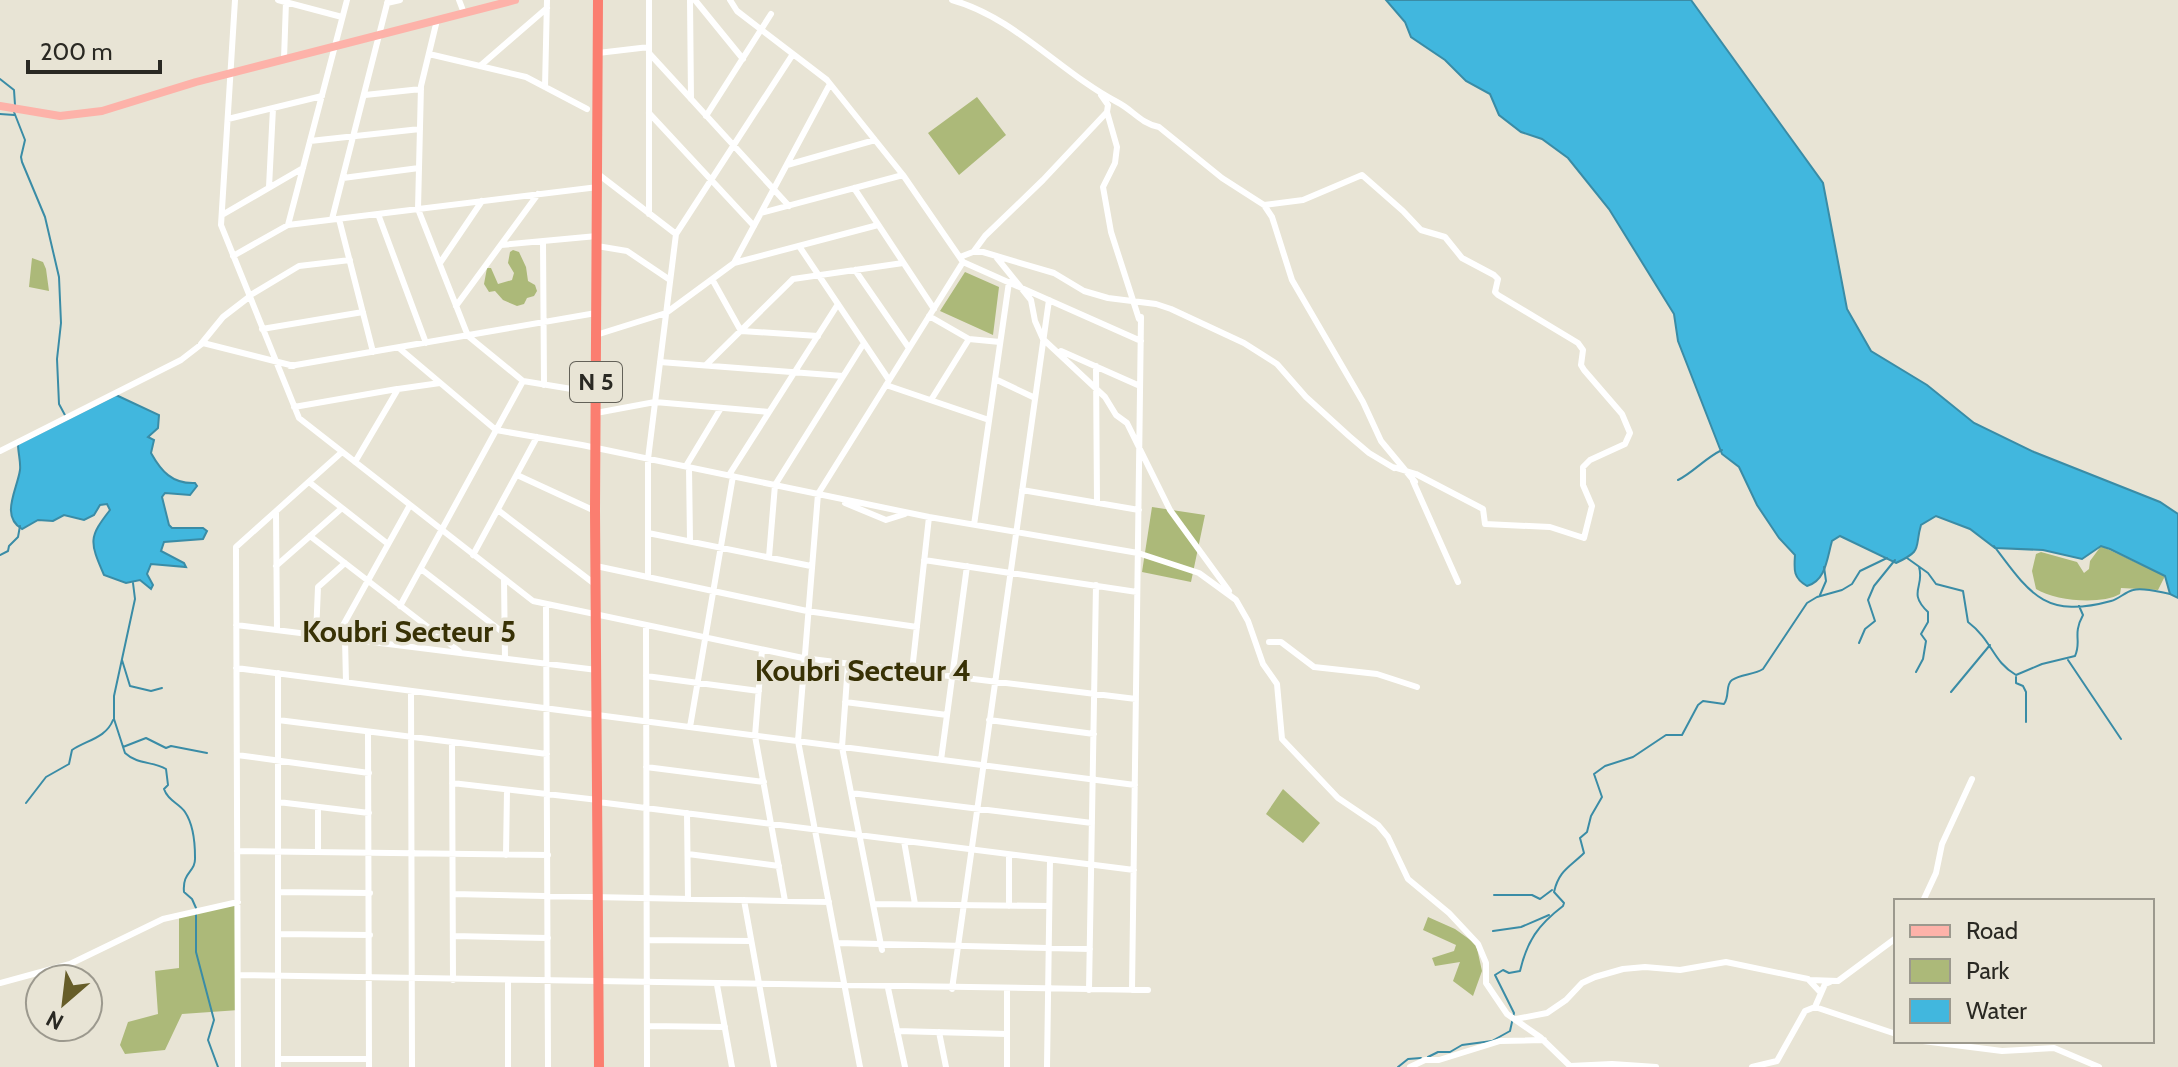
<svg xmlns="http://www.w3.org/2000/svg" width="2178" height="1067" font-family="Cabin,sans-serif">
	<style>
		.green { fill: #acb979 }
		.water { fill: #41b7de; stroke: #3a8ca6; stroke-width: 2 }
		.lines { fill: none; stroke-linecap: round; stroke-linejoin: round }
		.stream { stroke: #3a8ca6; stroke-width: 2 }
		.minor { stroke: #fff; stroke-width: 6 }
		.major { stroke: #fdb2a9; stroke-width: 8 }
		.highway { stroke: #fb7e70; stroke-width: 10 }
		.labels { text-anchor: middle; stroke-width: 7; stroke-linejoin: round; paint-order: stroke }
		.shield { fill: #e8e4d5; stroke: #636158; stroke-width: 2 }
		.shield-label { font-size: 24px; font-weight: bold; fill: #2a2923 }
		.quarter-label { font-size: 30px; font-weight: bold; fill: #383105; stroke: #e8e4d5 }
	</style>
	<rect width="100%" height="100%" fill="#e8e4d5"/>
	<path class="green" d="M977,97L1006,135L959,175L928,133Z
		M513,250L519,252L526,267L528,281L535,285L537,291L534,296L527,298L524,304L517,306L503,300L495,291L489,292L484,284L487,268H491L498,284L512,280L514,273L508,263L510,252Z
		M32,258L43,262L46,269L49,291L29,287Z
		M965,272L999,287L993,335L940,311Z
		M1152,507L1205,515L1191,582L1142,572Z
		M2101,546L2165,576L2158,590L2121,588L2120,594C2101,605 2055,601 2036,589L2032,571L2036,554L2041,552L2077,562L2084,573L2089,569L2090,561Z
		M1283,789L1320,823L1303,843L1266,814Z
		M238,902L239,1010L182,1014L165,1050L125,1054L120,1045L128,1022L158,1014L155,971L179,968V917Z
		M1428,917L1455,929L1476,944L1482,971L1473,996L1453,981L1460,962L1435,966L1432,958L1454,951L1456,945L1423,930Z"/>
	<path class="water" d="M1386,0H1691L1823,183L1847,309L1871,351L1927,385L1974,423L2034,452L2160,502L2178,514V598L2170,594L2165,576L2110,549L2101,546L2082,559L2043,550L1995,548L1970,529L1936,516L1921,525C1914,548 1924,550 1896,563L1840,536L1832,541C1827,558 1826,581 1807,586C1793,578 1794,570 1795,555L1779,538L1757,505L1739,467L1722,454L1678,341L1674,314L1609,209L1568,158L1542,139L1521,132L1499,115L1490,94L1466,81L1445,60L1411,37L1405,22Z
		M116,395L159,415L158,428L148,437L154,440L151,453C161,471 172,484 195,483L197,486L190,495L165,493L162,497L169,525L172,528H203L207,531L203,539L164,542L161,551L184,563L186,567L151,564L147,574L153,585L151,589L140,580L126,583L104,575C89,541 89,537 110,510L107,504L100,505L94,515L84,520L64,515L53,521L38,520L22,529C0,516 17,490 20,470C21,462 18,453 18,444Z"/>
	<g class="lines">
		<path class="stream" d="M0,79L14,90L15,105
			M14,112L25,140L21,157L22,162L45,217L59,277L61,323L57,359L59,404L66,417
			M0,114L14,115
			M1678,480C1694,472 1705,458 1722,450
			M1994,546C2030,594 2045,619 2111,601C2119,599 2125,592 2133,590C2143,587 2159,592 2170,594
			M0,555L8,551L9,546L18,537L20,526
			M1907,558L1928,573L1936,584L1963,591L1968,622C1993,641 1992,661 2016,675L2042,664L2075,656C2082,641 2072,635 2083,615L2079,606
			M133,583L135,599L114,696V719L125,753C138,765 153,761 166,769L168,785L164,789C168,801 179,803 185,812C193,824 195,844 195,857C196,873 182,871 184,892L192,899L196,908
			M1820,595L1826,581L1824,567
			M1859,643L1865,629L1875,621L1868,600L1874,586L1895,560
			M122,660L130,686L151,691L162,688
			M2068,660L2121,739
			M1916,672L1923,659L1926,641L1921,634L1928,622V612C1907,592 1925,587 1919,567
			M2016,677V683L2023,686L2026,692V722
			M1951,692L1990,645
			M123,747L146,738L166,748L171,746L207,753
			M26,803L46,777L69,764L72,750C87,740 106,738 113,720
			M1494,895H1532L1540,899L1552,890
			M196,914V952L214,1020L208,1040L218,1067
			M1493,931L1521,927L1549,915
			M1428,1057L1438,1052H1450L1462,1045L1492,1041L1510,1031L1514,1013L1495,975L1503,970L1509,973L1520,971C1527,941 1538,925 1563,906L1564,903L1554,892C1559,870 1570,867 1584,853L1580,838L1587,832L1591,816L1602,797L1594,774L1605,766L1633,757L1666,735H1682L1698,705L1703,701L1724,704C1730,696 1725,685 1732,680C1741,674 1754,675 1763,669L1807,603L1817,597L1842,590L1852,584L1860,571L1887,558
			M1398,1067L1408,1059L1421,1058"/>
		<path class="minor" d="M235,0L221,225L299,418L533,601L803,658L1136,699
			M278,0L342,17
			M459,0L464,13
			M690,0L691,99
			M695,0L743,59
			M730,0L737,11L827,80L903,175L963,262L1141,341
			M952,0C1014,17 1060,72 1117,102C1133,110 1140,123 1159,127L1222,178L1264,205L1272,217L1292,280L1363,402L1381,441L1415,482
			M387,3L400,0
			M437,20L421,86L418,209L468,336L523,381L596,393
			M598,53L649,47
			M649,53L789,206
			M429,54L526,77L587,109
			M284,59L286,2
			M480,66L547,8
			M545,87L547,0
			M365,95L421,89
			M1107,112L1117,147L1115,163L1103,187L1111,232L1139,319
			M649,113L754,226
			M706,116L771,14
			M228,119L322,96
			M310,141L420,129
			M787,165L875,140
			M598,174L676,234
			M343,178L419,168
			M269,187L273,108
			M854,188L934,309
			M1264,205L1303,200L1362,175L1403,211L1421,230L1445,237L1462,258L1494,275L1498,279L1495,292L1498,295L1578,343L1583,350L1581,365L1584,370L1622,414L1630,433L1625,444L1590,460L1583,467V485L1592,506L1584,538L1550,527L1485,524L1483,509L1416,474L1393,467
			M761,213L903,175
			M378,214L426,343
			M649,214V0
			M222,215L303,168
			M332,219L388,0
			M339,219L373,352
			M288,225L347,0
			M543,241L544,385
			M501,245L597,236
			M597,246L627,251L670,280
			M799,246L889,380
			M974,251L985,236L1043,180L1107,112L1108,105L1101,95
			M233,256L288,225L598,187
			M960,257L973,252H983L1054,273L1084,291L1108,298L1156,304L1171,309L1244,343L1277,364L1306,397L1349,436L1369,453L1394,468
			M997,258L1031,300L1035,321L1043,339L1105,397L1116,415L1127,423L1170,510L1229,591
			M440,263L482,201
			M734,263L830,84
			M855,270L909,348
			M712,279L741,331L818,336
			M249,296L299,266L350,260
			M456,306L538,194
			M929,316L969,339L1000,342
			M262,329L363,312
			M596,335L666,313L734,263L878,225
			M201,344L223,317L249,297
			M399,348L496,430L582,445L929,517L1138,553L1199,573L1236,600L1248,621L1263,664L1277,684L1282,739L1338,798L1378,825L1388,837L1408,879L1449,913L1478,944L1486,963V983L1507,1014L1540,1037L1571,1067
			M1061,351L1140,386
			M660,362L843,376
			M706,365L793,279L903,263
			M290,366L596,313
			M1096,366L1097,503
			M995,379L1035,398
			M886,385L989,420
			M931,400L969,339
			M294,407L397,389
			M596,413L655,402L769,412
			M0,451L181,360L203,343L294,366
			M355,462L398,389L440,383
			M686,466L721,408
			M689,467L690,541
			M517,475L595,511
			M729,475L838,304
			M1413,481L1458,582
			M309,482L388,544
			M1022,490L1139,510
			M845,503L886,520L905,514
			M498,510L596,585
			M276,512L277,630
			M974,525L1009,282
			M648,533L811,566
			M310,536L459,651
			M473,555L537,437
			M769,557L775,485L864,343
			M924,560L1137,592
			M276,566L342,508
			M596,566L807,611L917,627
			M421,569L505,634
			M648,577V459L676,234L793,54
			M504,579L505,658
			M546,604L548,1067
			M400,606L523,381
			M236,625L597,670
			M646,626L647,1067
			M316,635L318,587L345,563
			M336,638L410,505
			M345,639L346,682
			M1269,642H1281L1314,667L1377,674L1417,687
			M762,650L755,736L785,901
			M848,664L842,747L882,950
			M236,668L1135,785
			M912,671L929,517
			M278,673V1067
			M646,676L759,691
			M411,691L412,1067
			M845,702L947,715
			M278,720L547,754
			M989,720L1094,734
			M690,727L733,476
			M368,732L369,1067
			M452,742L453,980
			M237,755L369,773
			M941,760L967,566
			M646,767L764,782
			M452,783L598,800
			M851,793L1092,823
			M278,802L369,813
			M598,802L1134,870
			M318,807V852
			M687,813L688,899
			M904,841L915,904
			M237,851L548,855
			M688,854L779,866
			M506,855L507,790
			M1009,855V906
			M278,892L370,893
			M453,894L829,902
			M744,900L774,1067
			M1923,901L1936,873L1942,844L1972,779
			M873,904L1049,906
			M278,934L370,935
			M453,936L548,938
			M647,940L751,941
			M837,943L1090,949
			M238,975L1148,990
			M1810,980L1838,981L1896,938
			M0,983L70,964L163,919L238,902
			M717,985L732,1067
			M888,988L905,1067
			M952,989L1049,300
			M1089,990L1096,585
			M1132,990L1141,317
			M1815,1007L1896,1034
			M1516,1019L1547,1013L1566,1000L1582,983L1595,977L1623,969L1645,967L1680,970L1726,962L1808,979L1821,993
			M647,1026L725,1027
			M897,1031L1007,1034
			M939,1032L946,1067
			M1923,1041L2002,1051L2054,1048L2099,1067
			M278,1059H369
			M1570,1066L1612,1064L1656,1067
			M238,1067L236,547L342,452
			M508,1067V981
			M860,1067L798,741L818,494L963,262
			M1007,1067V989
			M1047,1067L1050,860
			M1410,1067L1425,1060H1439L1500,1041L1544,1040
			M1752,1067L1777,1061L1805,1011L1815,1007L1825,984L1830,982"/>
		<path class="major" d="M0,106L60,116L102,111L196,82L515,0"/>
		<path class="highway" d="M598,0L595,511L599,1067"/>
	</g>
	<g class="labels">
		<rect class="shield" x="570" y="362" width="52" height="40" rx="6"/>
		<g class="shield-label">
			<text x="596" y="390">N 5</text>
		</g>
		<g class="quarter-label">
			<text x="409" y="642">Koubri Secteur 5</text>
			<text x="863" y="681">Koubri Secteur 4</text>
		</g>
	</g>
	<rect x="1894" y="899" width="260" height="144" fill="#e8e4d5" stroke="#9c998e" stroke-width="2"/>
	<rect x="1910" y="925" width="40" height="12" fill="#fdb2a9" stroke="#9c998e" stroke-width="2"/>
	<text x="1966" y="939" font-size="24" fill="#2a2923">Road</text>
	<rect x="1910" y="959" width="40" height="24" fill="#acb979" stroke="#9c998e" stroke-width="2"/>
	<text x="1966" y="979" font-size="24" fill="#2a2923">Park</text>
	<rect x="1910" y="999" width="40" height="24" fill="#41b7de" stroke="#9c998e" stroke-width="2"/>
	<text x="1966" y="1019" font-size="24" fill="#2a2923">Water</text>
	<g transform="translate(64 1003) rotate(208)"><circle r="38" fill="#e8e4d5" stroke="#9c998e" stroke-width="2"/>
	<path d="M0-6L14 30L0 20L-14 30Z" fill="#665d29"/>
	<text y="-12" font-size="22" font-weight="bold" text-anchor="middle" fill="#2a2923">N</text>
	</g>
	<path d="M28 60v12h132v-12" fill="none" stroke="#2a2923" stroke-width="4"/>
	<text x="40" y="60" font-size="24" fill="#2a2923" stroke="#e8e4d5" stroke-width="6" paint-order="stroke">200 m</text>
</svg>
